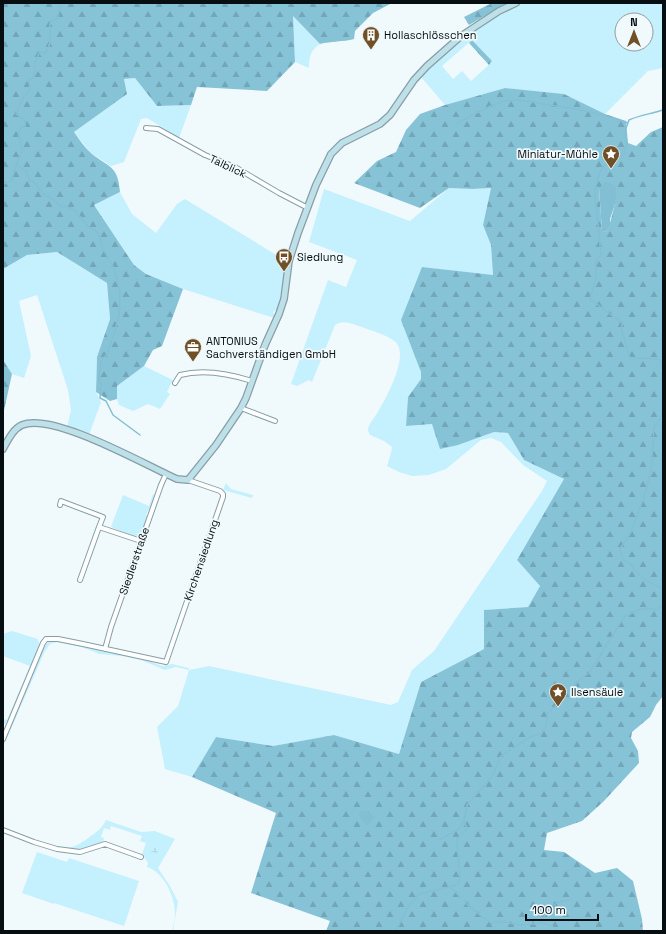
<svg xmlns="http://www.w3.org/2000/svg" width="666" height="934" font-family="'Space Grotesk',sans-serif">
	<style>
		.grass { fill: #c5f0fe; fill-rule: evenodd }
		.forest { fill: url(#forest-firs); fill-rule: evenodd }
		.wetland { fill: url(#wetland-marsh) }
		.water { fill: #83bfd4 }
		.lines { fill: none; stroke-linecap: round; stroke-linejoin: round }
		.stream { stroke: #83bfd4; stroke-width: 1.5 }
		.street-casing { stroke: #879ea6; stroke-width: 6 }
		.secondary-casing { stroke: #879ea6; stroke-width: 8 }
		.street { stroke: #fff; stroke-width: 4 }
		.secondary { stroke: #bee0e9; stroke-width: 5.5 }
		.labels { text-anchor: middle; stroke-width: 3.5; stroke-linejoin: round; paint-order: stroke }
		.poi-label { font-size: 11px; fill: #060e11; stroke: #f0fafd; text-anchor: start }
		.street-label { font-size: 11px; fill: #060e11; stroke: #f0fafd }
	</style>
	<defs>
		<pattern id="forest-firs" width="22" height="20" patternUnits="userSpaceOnUse"><rect width="22" height="20" fill="#86c3d7"/><path d="M5 1l3.5 6h-7zM16 11l3.5 6h-7z" fill="#72a6b8"/></pattern>
		<pattern id="wetland-marsh" width="20" height="14" patternUnits="userSpaceOnUse"><rect width="20" height="14" fill="#c5f0fe"/><path d="M1 5h8M5 5V1M11 12h8M15 12V8" fill="none" stroke="#a8cdd9"/></pattern>
	</defs>
	<rect width="100%" height="100%" fill="#f0fafd"/>
	<path class="grass" d="M522,3H663V68L648,71L605,114L564,94L505,88L445,105L420,76L435,62L482,24ZM622,20H646V44H622ZM472,40L492,62L471,81L462,71L453,79L442,66Z
		M293,16L320,44C310,50 309,58 309,68L295,62Z
		M135,78L157,106L191,105L179,138L147,118L141,119L124,162L111,166L91,153L74,132L127,94L124,79Z
		M449,188L472,189L491,188L483,225L491,245L493,276L422,267L415,354L421,372V379L408,397L406,426L432,424L458,445L494,432L508,433L524,460L564,479L517,560L540,586L528,607L484,610V649L421,682L399,754L334,735L273,746L216,737L192,777L165,769L157,727L178,706L189,670L176,667L165,670L141,660L122,656L99,654L92,651L81,647L57,642L50,644L45,651L3,747V742L42,649L48,642L57,641L141,658L162,666L172,664L189,668V670L209,666L391,705L398,702L412,670L434,651L542,491L547,481L523,465L501,442L491,438L481,440L446,469L429,475L412,476L399,472L387,466L391,453L392,447L384,441L370,435C369,433 368,431 368,429C369,423 376,416 379,410C387,396 412,351 393,340C384,334 372,331 362,327C353,324 343,319 335,325L312,382L309,380L297,386L291,384L328,280L346,287L357,260L309,242L324,189L410,221Z
		M120,192L132,214L156,233L177,204L185,199L286,261L278,310H275L273,313L276,315L274,318L183,289L146,274L134,265L94,205Z
		M57,252L107,283L110,319L97,357L96,392L101,402L89,435L67,427L71,410L68,390L37,295L19,301L31,356L24,378L12,374L3,360V269L27,255Z
		M144,366L173,380L167,392L170,394L160,409L148,404L133,411L119,405L117,399V386Z
		M226,483L231,489L253,495L252,498L223,490Z
		M153,494L155,496L150,510H148L146,515L148,516L141,537L129,535L111,527L123,495L149,506Z
		M12,631L38,639L39,644L9,720L5,724L3,723V719L7,720L30,666L3,656V634Z
		M106,820L141,832L155,831L175,839L158,868L170,886L178,902L173,931H172C173,926 175,921 175,916C176,898 164,872 147,867L148,863L142,854L146,843L140,841L142,836L111,826L110,830L104,828L101,837L104,838L103,843L80,850L57,848L37,842L3,829V828C17,834 58,851 72,847C79,845 85,840 91,836C98,831 102,828 106,820Z
		M37,852L67,862L69,858L139,881L124,926L54,903V904L22,893Z"/>
	<path class="forest" d="M3,3H392L373,13L355,31L354,39C343,42 331,41 320,44L293,16L295,62L267,91L197,87L191,105L157,106L135,78L124,79L127,94L74,132C79,139 85,148 92,154C110,168 118,166 120,192L94,205L134,265L146,274L183,289L162,346L153,350L144,366L117,386V399L110,401L96,392L97,357L110,319L107,283L57,252L27,255L3,269Z
		M492,3H507L469,25L464,17Z
		M472,40L492,61L489,65L469,43Z
		M505,88L564,94L605,114L626,121L628,143L636,146L651,132L663,127V696L656,705L650,717L632,732L631,738L638,751L639,763L603,802L582,821L547,833L544,850L564,852L595,873L617,868L633,881L642,919L643,931H326L330,921L251,893L276,813L192,777L216,737L273,746L334,735L399,754L421,682L484,649V610L528,607L540,586L517,560L564,479L524,460L508,433L494,432L458,445L440,449L432,424L406,426L408,397L421,379V372L401,320L422,267L493,275L491,245L483,225L491,188L472,189L449,188L420,208L354,183L377,161L396,152L406,130L420,114L445,105ZM599,188L615,204C612,213 611,223 607,231L604,232L602,230Z
		M3,360L12,374L3,415Z"/>
	<path class="wetland" d="M151,840L161,843L157,853L148,851Z"/>
	<path class="water" d="M605,182L610,183L615,186L616,195L615,204L610,219V225L607,231L604,232L602,231L599,188Z
		M360,811C366,811 371,812 375,817L367,826L361,819L359,814Z"/>
	<g class="lines">
		<path class="stream" d="M663,110C651,114 640,115 629,120L625,131L627,144L624,154L615,161L605,165L600,171L596,186L595,194L601,255L596,260V277L590,299L622,323V331L630,358C640,359 650,357 660,360L663,370
			M457,123C472,117 485,107 501,102C519,97 538,104 556,106C580,110 605,114 628,123
			M17,165L26,171L30,181H33L46,197L48,196C54,199 56,204 62,207L65,206L75,210L78,215L82,218L87,226L96,231L100,237L102,247L114,268L120,292L119,316L114,334L107,354L101,361L99,381L101,384L100,398L106,401L113,415L140,435
			M3,184L11,181C14,174 15,166 18,160C20,156 22,155 22,151C22,144 13,129 25,126C27,118 21,118 16,114C17,111 23,97 25,95C27,93 29,92 30,90L29,80L34,77L35,63L39,53L41,52L45,53C53,44 49,32 50,22L58,18L60,3
			M663,413L654,428L651,472L644,497L631,532L620,549L623,560L631,564C636,576 651,583 662,589L663,592
			M439,840L459,829L464,821
			M452,888L460,897
			M464,900C466,906 485,918 491,923C496,922 502,922 507,922C512,923 516,925 520,925C533,925 548,918 557,931
			M540,923C548,909 554,900 571,900
			M396,931L408,907L419,894L457,885L460,878L457,839L467,829L464,821L467,805L492,777L501,756L530,737L540,734L545,729L548,713L559,703L562,692L570,691L580,679L589,673L624,617L638,610L647,608L657,610L663,605"/>
		<g class="street-casing">
			<path id="street" d="M146,128L158,129L205,155L235,167L279,193L308,208
				M175,383L180,375C203,369 230,374 252,381
				M241,408L275,421
				M60,505L61,501L103,517L99,527
				M80,580L99,527L141,541
				M105,649L111,627L161,485L166,474
				M3,739L43,643L46,639H58L83,644L166,662L223,497V494L220,491L188,480
				M3,830L34,842L57,849L80,852L105,844L141,857"/>
		</g>
		<g class="secondary-casing">
			<path id="secondary" d="M3,449C8,440 13,429 22,425C53,412 145,465 177,479L188,480L216,445L241,408L246,398L265,345L279,314L284,299L289,261L298,233L316,185L331,154L342,143L380,124L390,115L414,80L427,66L461,36L499,11L516,3"/>
		</g>
		<use href="#street" class="street"/>
		<use href="#secondary" class="secondary"/>
	</g>
	<defs>
		<g id="building-pin" transform="scale(0.9)"><path d="M0 17L-7.5 6A9.5 9.5 0 1 1 7.5 6Z" fill="#705026" stroke="#f0fafd"/><path d="M-4-6H4V6H1V3H-1V6H-4ZM-2.5-4.3h1.7v1.8h-1.7ZM.8-4.3h1.7v1.8H.8ZM-2.5-1h1.7V.8h-1.7ZM.8-1h1.7V.8H.8Z" fill="#fff"/></g>
		<g id="sight-pin" transform="scale(0.9)"><path d="M0 17L-7.5 6A9.5 9.5 0 1 1 7.5 6Z" fill="#705026" stroke="#f0fafd"/><path d="M0-6L1.8-2.2L6-1.7L2.9 1.2L3.7 5.4L0 3.3L-3.7 5.4L-2.9 1.2L-6-1.7L-1.8-2.2Z" fill="#fff"/></g>
		<g id="bus-pin" transform="scale(0.9)"><path d="M0 17L-7.5 6A9.5 9.5 0 1 1 7.5 6Z" fill="#705026" stroke="#f0fafd"/><path d="M-5-6H5V4H4V6H2V4H-2V6H-4V4H-5ZM-3.5-4V0h7V-4ZM-3.5 1.2v1.5H-2V1.2ZM2 1.2v1.5H3.5V1.2Z" fill="#fff"/></g>
		<g id="office-pin" transform="scale(0.9)"><path d="M0 17L-7.5 6A9.5 9.5 0 1 1 7.5 6Z" fill="#705026" stroke="#f0fafd"/><path d="M-6-3h4V-5.5h4V-3h4V5H-6ZM-1-4.5V-3h2v-1.5ZM-6 0V1H6V0Z" fill="#fff"/></g>
	</defs>
	<g fill-rule="evenodd">
		<use href="#building-pin" x="371" y="35"/>
		<use href="#sight-pin" x="611" y="154"/>
		<use href="#bus-pin" x="284" y="257"/>
		<use href="#office-pin" x="193" y="347"/>
		<use href="#sight-pin" x="558" y="692"/>
	</g>
	<g class="labels">
		<g class="poi-label">
			<text x="384" y="39">Hollaschlösschen</text>
			<text x="598" y="158" text-anchor="end">Miniatur-Mühle</text>
			<text x="297" y="261">Siedlung</text>
			<text x="206" y="345">ANTONIUS<tspan x="206" dy="13">Sachverständigen GmbH</tspan></text>
			<text x="571" y="696">Ilsensäule</text>
		</g>
		<g class="street-label">
			<text transform="translate(228 166) rotate(25)" y="4">Talblick</text>
			<text transform="translate(201 560) rotate(-71)" y="4">Kirchensiedlung</text>
			<text transform="translate(134 561) rotate(-71)" y="4">Siedlerstraße</text>
		</g>
	</g>
	<rect width="666" height="934" fill="none" stroke="#060e11" stroke-width="8"/>
	<g transform="translate(634 32)"><circle r="19" fill="#f0fafd" stroke="#929c9f"/>
	<path d="M0-3L7 15L0 10L-7 15Z" fill="#705026"/>
	<text y="-6" font-size="11" font-weight="bold" text-anchor="middle" fill="#060e11">N</text>
	</g>
	<path d="M526 914v6h72v-6" fill="none" stroke="#060e11" stroke-width="2"/>
	<text x="532" y="914" font-size="12" fill="#060e11" stroke="#f0fafd" stroke-width="3" paint-order="stroke">100 m</text>
</svg>
